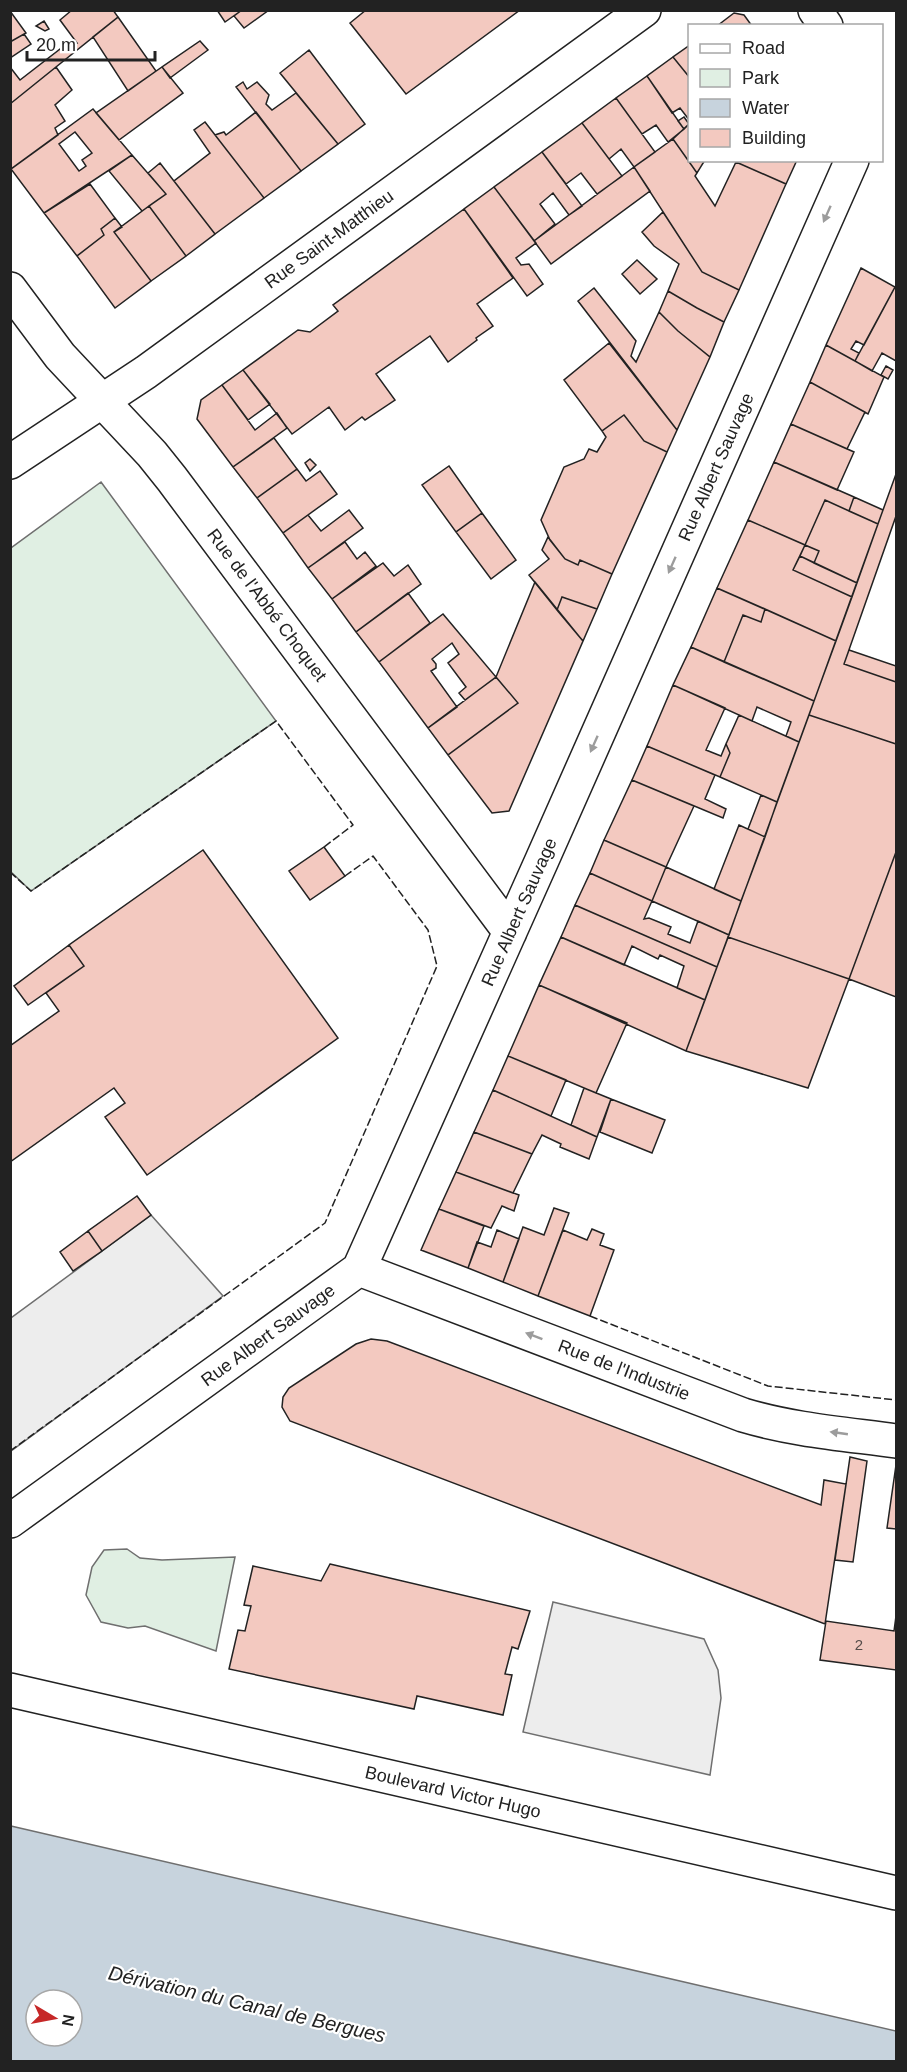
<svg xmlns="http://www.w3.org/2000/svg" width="907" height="2072" font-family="Helvetica,sans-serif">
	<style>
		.green { fill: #e0efe3; stroke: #6f6f6f; stroke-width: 1.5 }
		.parking { fill: #ededed; stroke: #6f6f6f; stroke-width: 1.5 }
		.water { fill: #c7d3dd; stroke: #6f6f6f; stroke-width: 1.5; fill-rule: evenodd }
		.building { fill: #f3c9c0; stroke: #222; stroke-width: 1.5; fill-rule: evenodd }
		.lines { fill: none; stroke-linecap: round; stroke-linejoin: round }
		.minor-casing { stroke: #222; stroke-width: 36 }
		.major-casing { stroke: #222; stroke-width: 36 }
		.minor { stroke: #fff; stroke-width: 33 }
		.major { stroke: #fff; stroke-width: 33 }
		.fence { stroke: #222; stroke-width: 1.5; stroke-dasharray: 8 3; stroke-linecap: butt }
		.oneway { fill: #9c9c9c }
		.labels { text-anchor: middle; stroke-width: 4.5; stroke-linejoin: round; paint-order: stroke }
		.number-label { font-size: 15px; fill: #564c4a }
		.street-label { font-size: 18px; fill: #222; stroke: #fff }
		.water-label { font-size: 20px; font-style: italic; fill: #222; stroke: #fff }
	</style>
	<rect width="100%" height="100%" fill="#fff"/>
	<path class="green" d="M101,482L276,721L31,891L11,872V548Z
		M127,1549L140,1558L162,1560L235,1557L216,1651L145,1626L128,1628L101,1622L86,1595L92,1567L104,1550Z"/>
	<path class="parking" d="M151,1215L223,1296L11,1451V1318Z
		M553,1602L704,1639L718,1670L721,1698L710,1775L523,1732Z"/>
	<path class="water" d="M11,1826L896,2031V2061H11ZM36,2000H72V2036H36Z"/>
	<path class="building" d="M72,10H113L118,17L10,104V67L20,80L64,46L77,43L60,20Z
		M217,10H242L225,22Z
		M242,10H269L244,28L234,16Z
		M366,10H520L406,94L350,23Z
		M10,11L26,33L10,42Z
		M734,13L744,15L752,26H717Z
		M118,17L156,71L128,91L93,37Z
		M44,21L49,29L45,31L36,26Z
		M24,34L31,44L10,58V42Z
		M200,41L208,50L170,78L162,67Z
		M690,45V78L673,57Z
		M309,50L365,124L338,144L280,73Z
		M673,57L690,78V121L680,108L672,113L647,76Z
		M56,67L72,90L55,105L65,121L55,128L58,135L11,169L10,104Z
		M162,67L183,93L119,140L96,113Z
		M647,76L684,129L668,142L656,125L642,134L616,98Z
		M243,82L247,89L257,82L269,95L266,104L272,110L296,93L338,144L301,171L236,87Z
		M616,98L655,152L634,167L621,149L609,159L582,123Z
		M93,109L132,155L44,213L11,169ZM75,132L92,153L82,160L86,166L79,171L59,144Z
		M256,112L301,171L264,198L215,135L224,132L226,135Z
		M684,117L689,124L684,129L678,121Z
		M205,122L264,198L215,234L174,181L210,153L194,130Z
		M582,123L622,176L597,194L581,173L566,184L542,152Z
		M690,123V160H705L697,173L673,139Z
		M673,139L697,173L695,176L715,206L736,162L786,184L739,290L702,272L634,167Z
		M542,152L582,206L569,215L553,193L540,204L555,224L534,241L494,187Z
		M132,155L166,194L142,211L109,171Z
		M737,160H797L786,184L736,162Z
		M160,163L215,234L186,256L149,206L166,194L148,173Z
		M634,167L650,191L551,264L534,241Z
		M90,184L115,218L101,229L104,235L77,256L44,213Z
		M494,187L536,243L516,258L521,265L529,264L543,284L527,296L464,209Z
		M149,206L186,256L151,281L114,232Z
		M464,209L513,278L477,304L493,326L476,338L477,340L448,362L430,336L376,374L395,400L365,420L362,417L345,430L329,407L292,434L243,370L298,330L310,332L338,311L333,305Z
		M663,212L702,272L739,290L724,322L697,308L668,291L679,264L654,246L642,232Z
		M115,218L122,227L114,232L151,281L115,308L77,256L104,235L101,229Z
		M637,260L657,279L640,294L622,274Z
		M861,268L895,287L864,345L856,341L851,349L859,353L855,361L826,345Z
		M895,287L896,288V361L882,353L872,371L855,361Z
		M594,288L636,341L631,356L636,362L659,312L678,331L710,357L677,430L578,301Z
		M668,291L697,308L724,322L710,357L678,331L659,312Z
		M609,343L677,430L667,452L644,441L624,415L602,431L564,380Z
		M826,345L884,377L868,414L810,382Z
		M886,366L893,370L888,379L881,375Z
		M243,370L270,404L248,420L222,385Z
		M810,382L865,412L847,449L791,424Z
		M222,385L255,430L277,413L287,428L233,467L197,419L201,400Z
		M624,415L644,441L667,452L612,574L580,560L578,565L565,559L550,540L541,520L564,467L584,459L589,449L597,452L606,437L602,431Z
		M791,424L854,452L837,490L774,462Z
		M274,438L297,469L257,498L233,467Z
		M310,459L316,465L310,471L305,463Z
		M774,462L854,497L849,511L825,500L805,545L748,520Z
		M449,466L482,513L456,532L422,485Z
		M297,469L306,481L320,471L337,494L283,533L257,498Z
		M896,474V516L844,664L896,682V744L809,715Z
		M854,497L883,510L878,524L849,511Z
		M825,500L878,524L857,583L814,563L819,551L805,545Z
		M349,510L363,528L308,568L283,533L308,515L321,531Z
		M482,513L516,560L491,579L456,532Z
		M748,520L805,545L793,570L852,597L836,641L717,588Z
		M548,537L565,559L578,565L580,560L612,574L597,609L562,597L557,610L529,575L549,559L542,550Z
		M345,542L357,559L365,552L376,566L332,599L308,568Z
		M805,545L819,551L814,563L800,556Z
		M800,556L857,583L852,597L793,570Z
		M383,563L394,576L408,565L421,584L356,632L332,599Z
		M535,582L583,641L509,811L492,813L448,755L518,703L496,677Z
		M717,588L765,609L761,622L743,615L724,662L691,647Z
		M408,593L430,623L379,662L356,632Z
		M562,597L597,609L583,641L557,610Z
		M765,609L836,641L814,701L724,662L743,615L761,622Z
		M443,614L496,677L465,700L459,693L466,687L448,663L459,654L452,643L432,659L436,664V668L431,671L457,707L428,728L379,662Z
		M691,647L814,701L799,742L786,736L791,722L757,707L752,721L673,685Z
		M849,650L896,666V682L844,664Z
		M496,677L518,703L448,755L428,728Z
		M673,685L725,708L706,750L721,756L726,744L730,753L720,777L647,746Z
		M739,715L799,742L777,802L720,777L730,753L726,744Z
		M809,715L896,744V852L849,979L728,937Z
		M647,746L715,775L705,799L726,809L723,818L632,780Z
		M632,780L694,806L666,867L604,840Z
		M761,795L777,802L765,837L748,829Z
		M739,825L765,837L741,901L714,889Z
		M604,840L666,867L652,901L590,873Z
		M324,847L345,876L310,900L289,871Z
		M203,850L338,1038L147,1175L105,1117L125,1103L114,1088L10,1162V1046L59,1011L46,993L84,966L69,945Z
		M896,852V997L849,979Z
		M666,867L741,901L729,935L652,901Z
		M590,873L652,901L644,919L649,918L671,927L668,934L690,943L698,921L729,935L717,967L575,905Z
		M575,905L717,967L705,1000L677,988L684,966L660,955L658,959L632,946L624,965L561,937Z
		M561,937L705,1000L686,1051L539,985Z
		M728,937L849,979L808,1088L686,1051Z
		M69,945L84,966L28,1005L14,986Z
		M539,985L627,1023L596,1093L508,1056Z
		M508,1056L566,1080L551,1116L493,1090Z
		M584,1088L611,1099L597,1137L571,1125Z
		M493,1090L597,1137L589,1159L560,1147L561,1144L542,1135L532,1154L474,1132Z
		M611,1099L665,1120L652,1153L600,1132Z
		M474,1132L532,1154L513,1193L456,1172Z
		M456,1172L519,1195L514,1211L502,1206L491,1228L439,1209Z
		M137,1196L151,1215L102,1251L88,1231Z
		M554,1208L569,1213L538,1296L503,1282L523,1227L544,1235Z
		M439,1209L484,1226L468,1268L421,1250Z
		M592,1229L604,1234L600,1245L614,1250L590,1316L538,1296L563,1230L587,1240Z
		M497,1230L519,1239L503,1282L468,1268L477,1242L491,1247Z
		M88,1231L102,1251L73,1271L60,1252Z
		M371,1339L387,1341L821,1505L824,1480L846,1484L825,1624L290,1421L282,1407L283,1397L289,1388L356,1344Z
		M850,1457L867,1461L853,1562L835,1560Z
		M896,1465V1529L887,1528Z
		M330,1564L530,1611L518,1649L512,1647L505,1674L512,1675L503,1715L417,1696L414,1709L229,1669L238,1630L245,1631L251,1606L244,1605L253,1566L321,1581Z
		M896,1616V1670L820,1660L826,1621L894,1631Z"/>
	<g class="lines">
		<g class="minor-casing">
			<path id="minor" d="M815,10L826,26
				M10,289L60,356L152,454L172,479L510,932
				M10,462L146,372L644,10
				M359,1269L743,1415C793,1430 845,1434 896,1441
				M10,1521L359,1269L542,860L852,160"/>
		</g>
		<g class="major-casing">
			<path id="major" d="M10,1690L896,1893"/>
		</g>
		<use href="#minor" class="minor"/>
		<use href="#major" class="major"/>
		<path class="fence" d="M10,872L31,891L276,721L353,825L324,847
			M590,1316L768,1386L896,1400
			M10,1451L325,1223L437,966L428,930L373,856L345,876"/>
	</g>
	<defs><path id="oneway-solid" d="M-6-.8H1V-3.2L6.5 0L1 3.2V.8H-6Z" transform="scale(1.5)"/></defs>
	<g class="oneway">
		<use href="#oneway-solid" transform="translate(827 214) rotate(114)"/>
		<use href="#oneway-solid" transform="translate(672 565) rotate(114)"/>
		<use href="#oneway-solid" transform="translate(594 744) rotate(114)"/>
		<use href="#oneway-solid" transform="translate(534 1336) rotate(-159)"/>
		<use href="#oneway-solid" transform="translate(839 1433) rotate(-172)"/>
	</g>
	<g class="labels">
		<g class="number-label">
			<text x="859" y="1650">2</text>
		</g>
		<g class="street-label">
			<text transform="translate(329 239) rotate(-36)" y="6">Rue Saint-Matthieu</text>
			<text transform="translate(716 467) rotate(-66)" y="6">Rue Albert Sauvage</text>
			<text transform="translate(267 605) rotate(53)" y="6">Rue de l'Abbé Choquet</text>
			<text transform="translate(519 912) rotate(-66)" y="6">Rue Albert Sauvage</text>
			<text transform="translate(268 1335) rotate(-36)" y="6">Rue Albert Sauvage</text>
			<text transform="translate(624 1370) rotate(21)" y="6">Rue de l'Industrie</text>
			<text transform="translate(453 1792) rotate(13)" y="6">Boulevard Victor Hugo</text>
		</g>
		<g class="water-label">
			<text transform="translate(247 2004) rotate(13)" y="7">Dérivation du Canal de Bergues</text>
		</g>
	</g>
	<rect width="907" height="2072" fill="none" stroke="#222222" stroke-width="24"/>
	<rect x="688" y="24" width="195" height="138" fill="#ffffff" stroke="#a7a7a7" stroke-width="1.5"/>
	<rect x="700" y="44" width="30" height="9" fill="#ffffff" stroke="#a7a7a7" stroke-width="1.5"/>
	<text x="742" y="54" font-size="18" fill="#222222">Road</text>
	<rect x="700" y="69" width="30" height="18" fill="#e0efe3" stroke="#a7a7a7" stroke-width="1.5"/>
	<text x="742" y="84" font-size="18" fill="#222222">Park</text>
	<rect x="700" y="99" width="30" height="18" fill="#c7d3dd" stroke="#a7a7a7" stroke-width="1.5"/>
	<text x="742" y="114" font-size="18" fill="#222222">Water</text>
	<rect x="700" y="129" width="30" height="18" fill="#f3c9c0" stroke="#a7a7a7" stroke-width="1.5"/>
	<text x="742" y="144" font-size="18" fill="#222222">Building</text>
	<g transform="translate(54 2018) rotate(100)"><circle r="28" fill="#ffffff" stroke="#a7a7a7" stroke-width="1.5"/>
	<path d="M0-4.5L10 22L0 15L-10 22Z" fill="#c62828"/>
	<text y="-9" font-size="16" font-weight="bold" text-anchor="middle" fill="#222222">N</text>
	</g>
	<path d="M27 51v9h128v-9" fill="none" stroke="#222222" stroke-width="3"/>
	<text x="36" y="51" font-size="18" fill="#222222" stroke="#ffffff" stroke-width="4.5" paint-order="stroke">20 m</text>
</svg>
